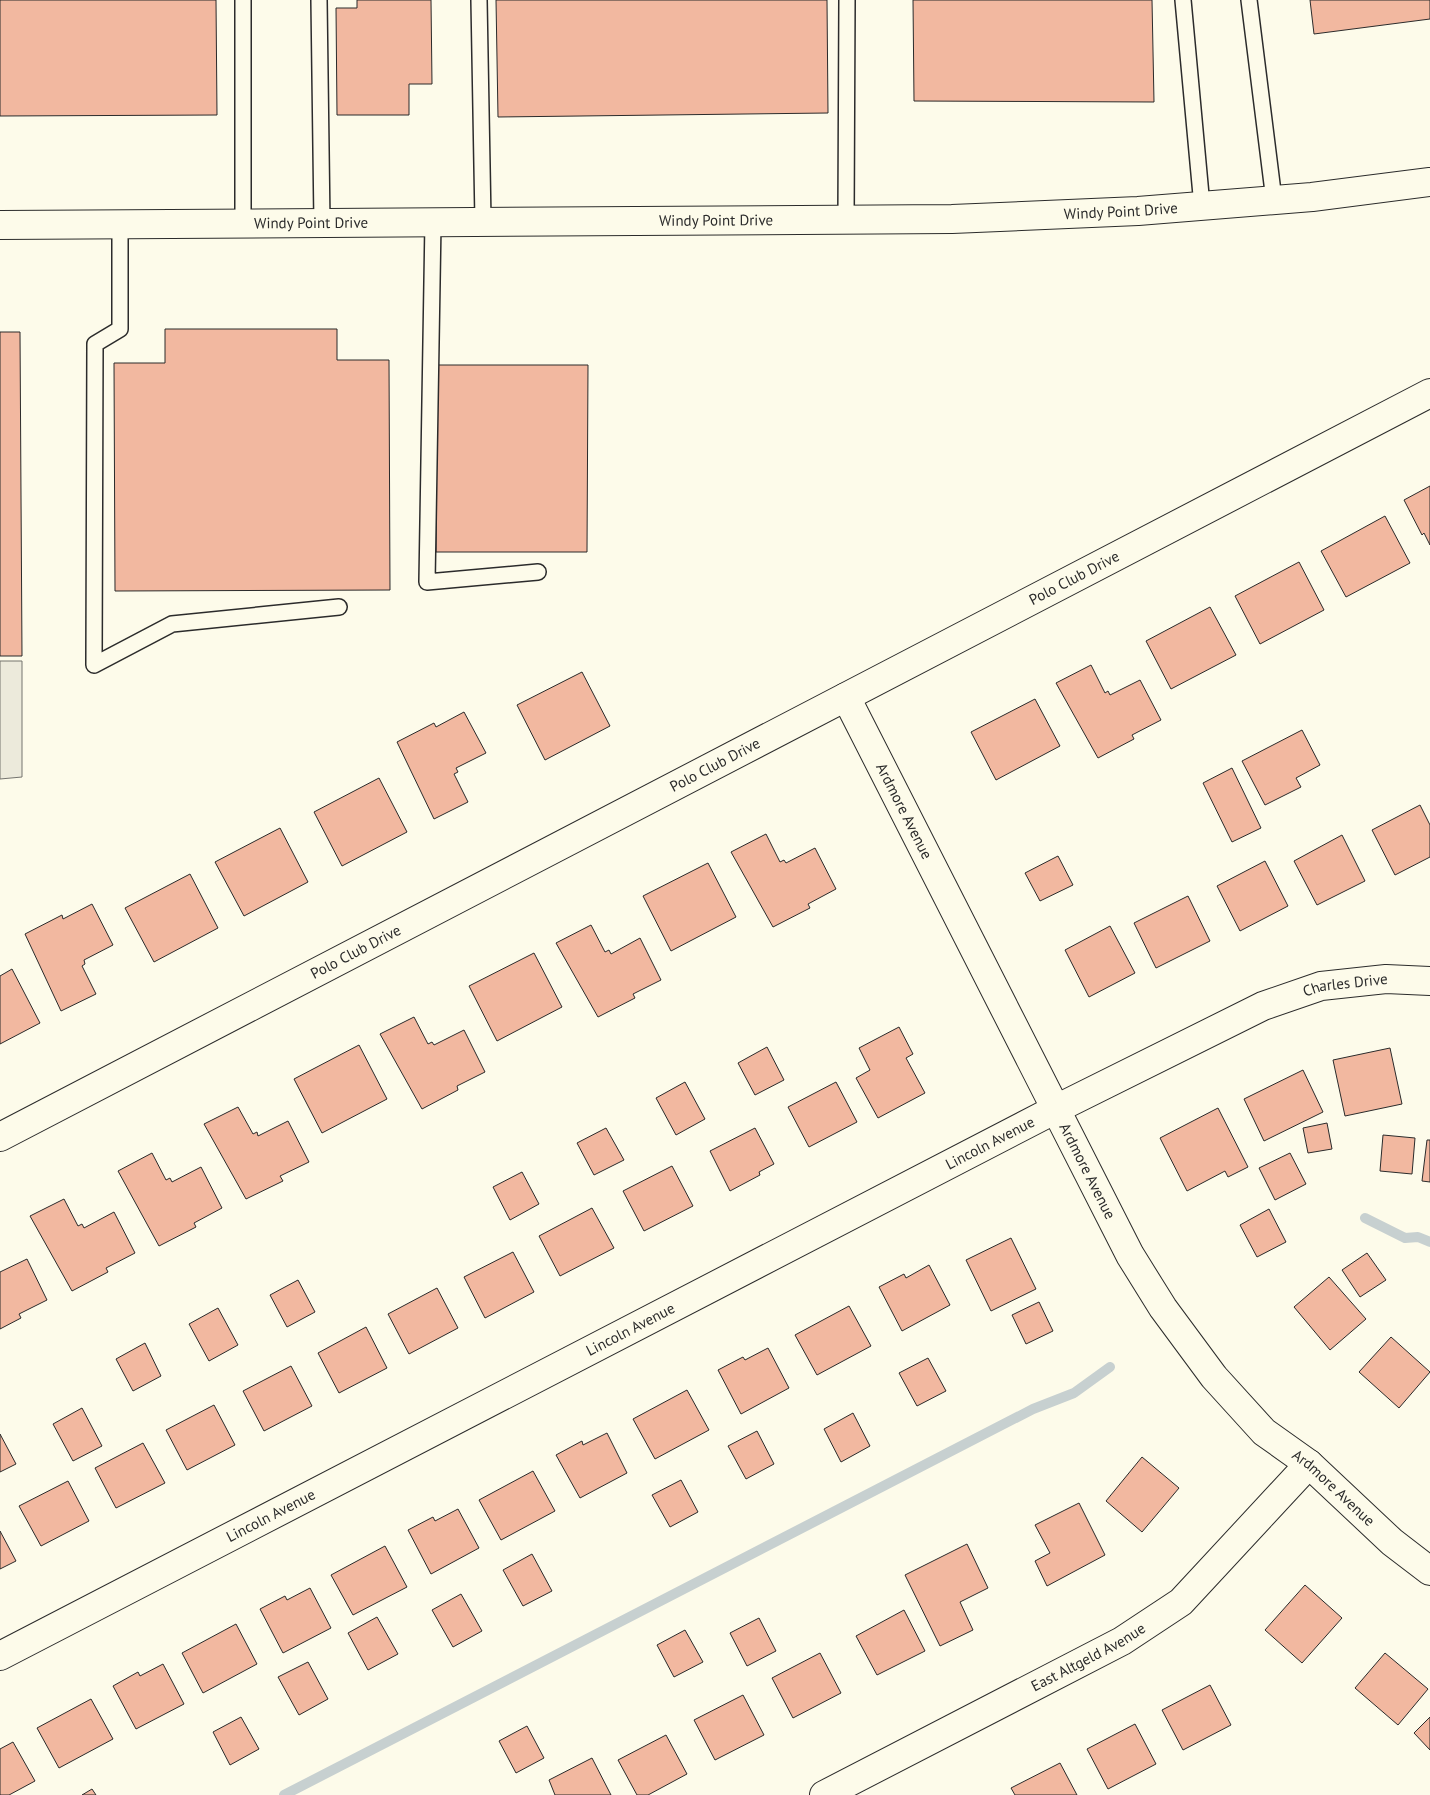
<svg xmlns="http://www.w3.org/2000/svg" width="1430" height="1795" font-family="'PT Sans',sans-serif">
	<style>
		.parking { fill: #eceadb; stroke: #74746e }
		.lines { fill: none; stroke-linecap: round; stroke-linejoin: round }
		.stream { stroke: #c7d0d0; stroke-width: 10 }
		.building { fill: #f2b8a0; stroke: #2b2b2b }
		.lane-casing { stroke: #2b2b2b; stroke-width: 18 }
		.street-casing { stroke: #2b2b2b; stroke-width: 30 }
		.lane { stroke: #fdfbea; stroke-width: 15 }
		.street { stroke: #fdfbea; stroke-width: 28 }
		.labels { text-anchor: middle; stroke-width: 4; stroke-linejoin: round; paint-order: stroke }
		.street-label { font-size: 15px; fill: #2b2b2b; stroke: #fdfbea }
	</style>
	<rect width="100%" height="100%" fill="#fdfbea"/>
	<path class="parking" d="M0,661H22V777L0,779Z"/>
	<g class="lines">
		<path class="stream" d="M1365,1218L1405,1238L1418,1237L1430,1242
			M284,1795L1033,1409L1074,1393L1110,1367"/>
	</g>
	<path class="building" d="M0,0H216L217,115L0,116Z
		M357,0H431L432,84H409V115H337L336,8H357Z
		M496,0H827L828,113L498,117Z
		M913,0H1152L1154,102L914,101Z
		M1310,0H1430V19L1314,34Z
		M165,329H337V360H389L390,590L115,591L114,363H165Z
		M0,332H20L22,656H0Z
		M437,365H588L587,552H436Z
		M1430,486V545L1424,533L1422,535L1404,500Z
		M1385,516L1410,563L1346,597L1321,551Z
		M1299,562L1324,610L1260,644L1235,596Z
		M1210,607L1236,655L1171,689L1146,641Z
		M1091,665L1105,693L1108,691L1110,695L1140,680L1161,720L1132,735L1134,739L1098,758L1056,683Z
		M582,672L610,726L545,760L517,705Z
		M1035,699L1060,746L996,780L971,732Z
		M464,712L486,753L456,768L458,772L454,774L468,802L434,819L397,742L434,723L436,727Z
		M1302,730L1320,765L1296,778L1301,787L1265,805L1242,761Z
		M1232,768L1261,828L1232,842L1203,783Z
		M379,778L407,832L342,866L314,812Z
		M1420,805L1430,825V857L1395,875L1372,830Z
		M280,828L308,882L244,916L215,862Z
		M766,834L780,862L784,860L786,863L815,848L836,889L808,904L810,908L773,927L731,852Z
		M1342,835L1365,881L1317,905L1294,861Z
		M1058,856L1073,885L1040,901L1025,873Z
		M1265,861L1288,906L1240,931L1217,886Z
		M708,863L736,917L671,951L643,896Z
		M190,874L218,928L154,962L125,908Z
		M1188,896L1210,941L1156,968L1134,923Z
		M92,904L113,945L84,960L85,964L82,966L96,994L61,1011L25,934L62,915L63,919Z
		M591,925L605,952L609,950L611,954L640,938L661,980L633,994L635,998L598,1017L556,943Z
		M1110,926L1135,973L1089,997L1065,950Z
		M534,953L562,1007L497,1041L469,986Z
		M12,969L40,1023L0,1044V976Z
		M414,1017L428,1044L432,1042L434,1045L464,1030L485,1072L457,1086L458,1090L422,1109L380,1034Z
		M899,1027L913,1054L906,1058L925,1093L878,1118L856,1078L870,1070L859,1048Z
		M359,1045L387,1099L322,1133L294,1079Z
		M767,1047L784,1080L755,1095L738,1063Z
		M1390,1048L1402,1104L1345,1116L1333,1060Z
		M1303,1070L1323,1112L1264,1141L1244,1099Z
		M685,1082L705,1119L676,1135L656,1098Z
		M836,1082L857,1122L809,1147L788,1107Z
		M238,1107L253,1134L257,1132L258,1136L288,1121L309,1162L280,1176L283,1181L246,1199L204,1124Z
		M1218,1108L1248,1167L1228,1177L1225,1171L1187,1191L1160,1138Z
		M1327,1123L1332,1149L1308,1153L1303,1128Z
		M606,1128L624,1160L594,1175L577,1143Z
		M755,1128L774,1164L759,1172L760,1175L730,1191L710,1151Z
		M1383,1135L1415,1138L1412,1174L1380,1171Z
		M1427,1140H1430V1182L1422,1181Z
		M152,1153L166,1180L170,1178L172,1182L201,1167L222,1208L194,1223L196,1227L159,1246L118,1171Z
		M1290,1153L1306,1184L1275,1200L1259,1168Z
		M672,1166L693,1206L644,1231L623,1191Z
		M522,1172L539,1204L510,1220L493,1187Z
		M64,1199L78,1226L82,1224L84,1228L114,1212L135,1253L106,1268L108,1272L72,1291L30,1216Z
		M592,1208L614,1248L560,1276L539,1236Z
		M1269,1209L1286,1242L1257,1257L1240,1225Z
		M1011,1238L1036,1289L991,1311L966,1260Z
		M513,1252L534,1292L485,1318L464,1277Z
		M1367,1253L1386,1280L1360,1297L1342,1270Z
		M27,1259L47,1300L19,1314L21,1318L0,1329V1272Z
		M929,1265L950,1305L902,1331L879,1287L904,1274L906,1278Z
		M1329,1277L1366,1319L1330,1350L1294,1307Z
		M298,1280L315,1312L287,1327L270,1295Z
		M437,1288L458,1328L409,1354L388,1314Z
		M1039,1302L1053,1331L1026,1344L1012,1315Z
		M849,1306L871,1346L817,1375L795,1335Z
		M218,1308L238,1345L209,1361L189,1324Z
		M366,1327L387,1368L339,1393L318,1353Z
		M1391,1337L1430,1372L1399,1408L1359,1372Z
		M145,1343L161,1376L133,1391L116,1359Z
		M768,1348L789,1388L741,1414L718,1370L743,1357L745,1360Z
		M928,1358L946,1391L917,1406L899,1373Z
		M291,1366L312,1406L264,1431L243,1391Z
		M687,1390L709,1430L655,1459L633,1419Z
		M214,1405L235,1445L187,1470L166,1430Z
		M82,1408L102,1446L73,1461L53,1424Z
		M853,1413L870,1446L841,1462L824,1429Z
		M757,1431L774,1464L746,1479L728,1446Z
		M607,1433L627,1473L580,1498L556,1455L582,1441L583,1445Z
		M0,1434L16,1464L0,1472Z
		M143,1443L165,1483L116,1508L95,1468Z
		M1142,1457L1179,1488L1142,1532L1106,1501Z
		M533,1471L555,1511L501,1540L479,1500Z
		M681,1480L698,1512L670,1527L652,1495Z
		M68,1481L89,1521L41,1546L19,1506Z
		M1079,1503L1105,1555L1047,1586L1035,1561L1050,1553L1035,1525Z
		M458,1509L479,1548L431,1574L408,1530L433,1517L435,1521Z
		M0,1531L16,1561L0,1569Z
		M967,1544L988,1588L960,1602L973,1630L940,1646L905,1575Z
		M385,1546L407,1587L353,1615L331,1575Z
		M532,1554L552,1591L523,1606L503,1570Z
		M1305,1585L1342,1618L1302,1663L1265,1630Z
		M310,1588L331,1628L283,1653L260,1609L285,1596L287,1600Z
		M461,1594L482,1631L453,1647L432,1610Z
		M904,1610L925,1651L877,1675L856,1636Z
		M377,1617L398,1654L368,1670L348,1633Z
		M759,1618L776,1651L747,1666L730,1633Z
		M236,1624L257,1664L203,1693L182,1653Z
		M685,1630L703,1662L674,1677L657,1645Z
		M820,1653L841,1693L793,1718L772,1678Z
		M1385,1653L1428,1689L1398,1725L1355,1688Z
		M308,1662L328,1699L299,1715L278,1677Z
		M163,1664L184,1704L136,1729L113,1686L138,1672L140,1676Z
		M1210,1685L1231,1725L1183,1750L1162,1710Z
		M743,1695L764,1735L715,1760L694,1720Z
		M91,1699L113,1739L59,1768L37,1728Z
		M241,1717L259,1749L230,1765L213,1732Z
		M1430,1717V1750L1414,1733Z
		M1135,1724L1156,1764L1108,1789L1087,1749Z
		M527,1726L544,1758L516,1773L499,1741Z
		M666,1735L687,1774L648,1795H637L618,1760Z
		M13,1742L35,1781L9,1795H0V1749Z
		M592,1758L611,1795H555L549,1780Z
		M1060,1763L1077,1795H1015L1011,1788Z
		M92,1789L96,1795H82Z"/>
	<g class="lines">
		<g class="lane-casing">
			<path id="lane" d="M243,0V223
				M319,0L322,223
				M479,0L483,221
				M1183,0L1202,206
				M1249,0L1274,200
				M846,219L847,0
				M433,222L427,582L538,572
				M120,224V329L95,344L94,665L172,624L339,607"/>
		</g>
		<g class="street-casing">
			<g id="street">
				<path id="s1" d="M0,225L952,219L1138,211L1312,197L1430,182"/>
				<path id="s2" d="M846,697L1130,1255L1163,1308L1214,1377L1264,1432L1309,1464L1392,1542L1430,1571"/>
				<path id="s3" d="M0,1137L1430,393"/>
				<path id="s4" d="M0,1656L1056,1109L1263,1006L1321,986L1386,979L1430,981"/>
				<path id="s5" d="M824,1795L1122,1641L1181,1602L1309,1464"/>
			</g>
		</g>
		<use href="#lane" class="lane"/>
		<use href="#street" class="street"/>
	</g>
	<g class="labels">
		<g class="street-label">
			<text dy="5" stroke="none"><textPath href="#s1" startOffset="1121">Windy Point Drive</textPath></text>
			<text dy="5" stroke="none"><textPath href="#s1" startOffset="716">Windy Point Drive</textPath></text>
			<text dy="5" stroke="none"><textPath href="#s1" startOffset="311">Windy Point Drive</textPath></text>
			<text dy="5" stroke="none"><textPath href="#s3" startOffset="1211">Polo Club Drive</textPath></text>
			<text dy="5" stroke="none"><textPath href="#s3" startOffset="806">Polo Club Drive</textPath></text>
			<text dy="5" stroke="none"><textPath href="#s2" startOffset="128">Ardmore Avenue</textPath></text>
			<text dy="5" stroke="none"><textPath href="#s3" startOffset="401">Polo Club Drive</textPath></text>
			<text dy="5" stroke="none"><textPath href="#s4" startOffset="1506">Charles Drive</textPath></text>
			<text dy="5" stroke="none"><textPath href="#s4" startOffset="1115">Lincoln Avenue</textPath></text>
			<text dy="5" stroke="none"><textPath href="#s2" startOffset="532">Ardmore Avenue</textPath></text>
			<text dy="5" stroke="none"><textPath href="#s4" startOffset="710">Lincoln Avenue</textPath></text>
			<text dy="5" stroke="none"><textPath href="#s2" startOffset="938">Ardmore Avenue</textPath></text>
			<text dy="5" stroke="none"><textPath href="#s4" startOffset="305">Lincoln Avenue</textPath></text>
			<text dy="5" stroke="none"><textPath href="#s5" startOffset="298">East Altgeld Avenue</textPath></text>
		</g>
	</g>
</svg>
